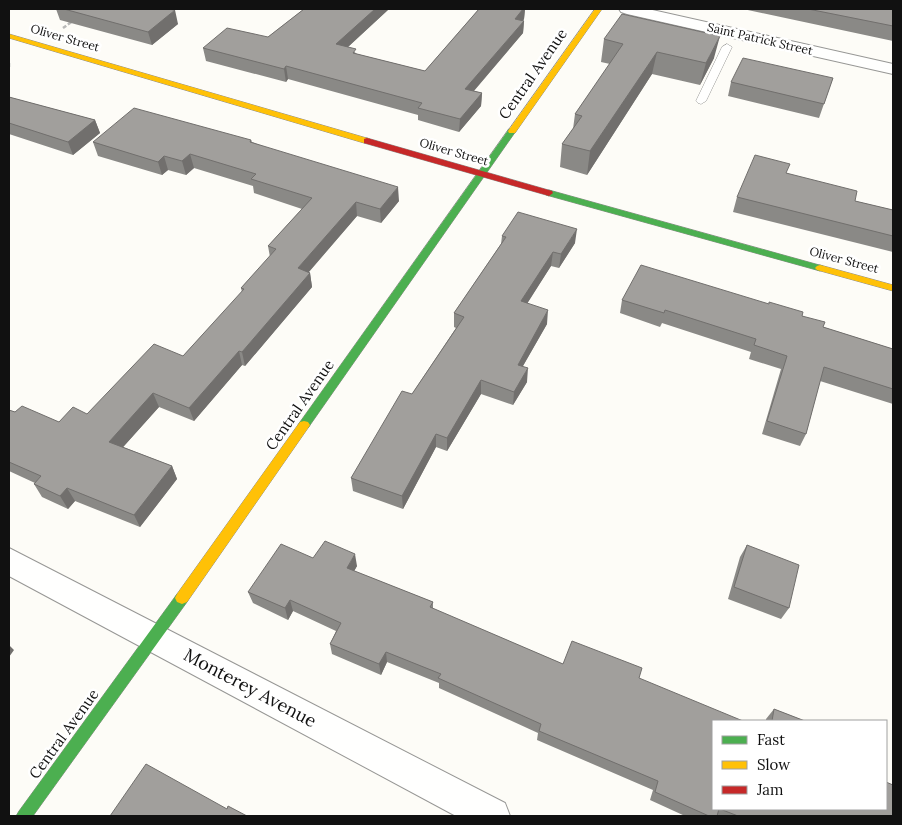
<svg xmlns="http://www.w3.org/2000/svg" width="902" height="825" font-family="Lora,serif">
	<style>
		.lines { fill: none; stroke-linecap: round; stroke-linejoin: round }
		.lane-casing { stroke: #979795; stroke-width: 1 }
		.street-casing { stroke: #979795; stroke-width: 2 }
		.fast-casing { stroke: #8e8d8b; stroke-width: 1 }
		.slow-casing { stroke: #8e8d8b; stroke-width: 1 }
		.jam-casing { stroke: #8e8d8b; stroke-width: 1 }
		.path { stroke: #b9b9b8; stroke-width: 2.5; stroke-dasharray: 4 2; stroke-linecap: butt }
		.lane { fill: #fffffe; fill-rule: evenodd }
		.street { fill: #fffffe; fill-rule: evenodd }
		.fast { fill: #4caf50; fill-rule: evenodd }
		.slow { fill: #ffc107; fill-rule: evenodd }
		.jam { fill: #c62828; fill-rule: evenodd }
		.wall { fill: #8a8986 }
		.shaded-wall { fill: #716f6d }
		.building { fill: #a19f9c; stroke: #716f6d }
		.labels { text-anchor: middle; stroke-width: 5; stroke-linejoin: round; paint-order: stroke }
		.far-street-label { font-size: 12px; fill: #111; stroke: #fff }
		.street-label { font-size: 15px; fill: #111; stroke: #fff }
		.near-street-label { font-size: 18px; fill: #111; stroke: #fff }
	</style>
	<rect width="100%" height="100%" fill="#fdfcf7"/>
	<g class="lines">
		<g class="lane-casing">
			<path id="lane" d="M727,44L732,47L706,101L701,104L698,103L696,101L722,47Z"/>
		</g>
		<g class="street-casing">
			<path id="street" d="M619,9H648L893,64V74L627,14L621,12Z
				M9,548L505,803L510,816H456L9,576Z"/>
		</g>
		<g class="fast-casing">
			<path id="fast" d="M509,129H515L516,131L308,428H300L298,425L300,422Z
				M549,190L823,266L825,268L820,271L546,195L545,193Z
				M182,592L187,594L189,598L187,602L33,816H16L19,811L177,594Z"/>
		</g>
		<g class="slow-casing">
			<path id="slow" d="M595,9H602L515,133H509L508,131Z
				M9,34L370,139L371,141L370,143H364L9,38Z
				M820,265L893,285V291L817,270L815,268L817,266Z
				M304,421L308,422L310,425L308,428L187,602L182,604L177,602L175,598L177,594L300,422Z"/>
		</g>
		<g class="jam-casing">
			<path id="jam" d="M367,138L552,191L553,193L549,196L546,195L364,143V139Z"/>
		</g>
		<path class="path" d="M63,28L74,20
			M9,63V67"/>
		<use href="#lane" class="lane"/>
		<use href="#street" class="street"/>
		<use href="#fast" class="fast"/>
		<use href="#slow" class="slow"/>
		<use href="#jam" class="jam"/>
	</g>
	<path class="wall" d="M56,9H167L178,24L152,45L60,20Z
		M304,9H389L348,47L357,54L425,71L479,9H525L524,19L523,21H524L523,33L474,91L482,93L481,106L459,132L418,120V115L288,79L286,82L206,61L203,48L268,37Z
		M743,9H893V41Z
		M604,39L714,58L700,85L652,74L587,175L560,167L562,144L573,129L575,114L610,64L601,62Z
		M833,78L819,118L728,96L731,82Z
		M9,97L95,120L100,133L73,155L9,134Z
		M251,140L252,142L399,201L381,223L357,216L309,272L310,273L312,287L245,366L242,365L194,421L159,407L123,447L172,466L177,479L140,527L75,501L68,509L42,497L34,484L35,483L9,471V410L15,412L59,422L87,414L183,356L242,292L241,288L270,257L268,246L302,209L254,193L253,186L194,168L186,175L168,170L162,175L98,156L93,142Z
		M787,173L855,201L893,210V252L733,212L737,197Z
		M502,236L575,243L559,268L551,266L527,303L547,324L523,366L527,382L513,405L481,394L447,451L436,447L403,509L353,491L351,478L412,394L456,328L454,327V313L501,244Z
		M622,300L802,316L823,327L893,349V404L820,381L806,434L800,446L762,434L781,369L749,359L751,352L662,323L660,327L620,313Z
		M747,545L789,608L781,619L728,599L740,557Z
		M313,558L357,566L354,571L433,602V609L563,664L639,678L713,809H886L893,816H685L650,800L653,790L537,740L538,733L439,688V683L387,662L381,675L332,654L330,644L336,631L293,611L288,620L253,603L248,592Z
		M774,709L805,721H766V719Z"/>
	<path class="shaded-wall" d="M375,9H389L337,57L336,44Z
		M523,9H525L524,19L514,31L515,19Z
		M175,10L178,24L152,45L148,32Z
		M524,21L523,33L465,101V89Z
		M720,36L714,58L700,85L706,63Z
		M657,52L652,74L587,175L590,151Z
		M286,66L288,79L286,82L284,69Z
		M482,93L481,106L459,132L460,119Z
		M95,120L100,133L73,155L68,142Z
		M190,154L194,168L186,175L182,161Z
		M164,156L168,170L162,175L158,162Z
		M398,187L399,201L381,223L380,209Z
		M356,202L357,216L300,282L298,268Z
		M577,229L575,243L559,268L561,254Z
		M553,252L551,266L520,315L521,301Z
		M310,273L312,287L245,366L242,352Z
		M548,310L547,324L516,378L518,365Z
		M239,351L242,365L194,421L189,408Z
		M528,368L527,382L513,405L514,392Z
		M481,380V394L447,451V438Z
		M153,393L159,407L116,455L109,442Z
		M436,434V447L403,509L402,496Z
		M172,466L177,479L140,527L134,515Z
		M67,488L75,501L68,509L60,496Z
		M355,554L357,566L349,580L347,568Z
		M290,600L293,611L288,620L285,608Z
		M9,645L14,650L9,657Z
		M386,652L387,662L381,675L379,664Z"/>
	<path class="building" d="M64,9H167L175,10L148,32Z
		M304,9H375L336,44L356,49L353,53L425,71L479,9H523L515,19L524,21L465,89L482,93L460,119L418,108L422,103L286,66L284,69L203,48L227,28L268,37Z
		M808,9H893V26Z
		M622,14L720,36L706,63L657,52L590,151L562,144L582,116L575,114L623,44L604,39Z
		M743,58L833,78L824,104L731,82Z
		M9,97L95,120L68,142L9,123Z
		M134,108L251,140L250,142L398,187L380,209L356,202L298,268L310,273L242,352L239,351L189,408L153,393L109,442L172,466L134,515L67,488L60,496L34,484L41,476L9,462V410L15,412L22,406L59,422L73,407L87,414L154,344L183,356L244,289L241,288L276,249L268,246L312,198L251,179L256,174L190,154L182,161L164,156L158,162L93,142Z
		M755,155L790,164L786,173L857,191L855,201L893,210V236L737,197Z
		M518,212L577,229L561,254L553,252L521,301L548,310L518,365L528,368L514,392L481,380L447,438L436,434L402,496L351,478L402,391L412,394L464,317L454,313L506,237L502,236Z
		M641,265L769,304V302L803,312L802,316L825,322L823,327L893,349V389L824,367L806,434L767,421L787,356L754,345L756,339L665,310L664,313L622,300Z
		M325,541L355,554L347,568L433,602L430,607L563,664L572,641L642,668L639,678L743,721H713V809H719L717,816H709L655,792L658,781L539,731L541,724L438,678L441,674L386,652L379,664L330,644L341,623L290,600L285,608L248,592L281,544L313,558Z
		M747,545L799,565L789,608L734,587Z
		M774,709L805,721H772Z
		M146,764L227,809L228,806L247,816H110Z
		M886,782L893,785V816H738L720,809H886Z"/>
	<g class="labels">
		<g class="far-street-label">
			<text transform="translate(65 38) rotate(16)" y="4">Oliver Street</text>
			<text transform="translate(760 39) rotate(13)" y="4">Saint Patrick Street</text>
			<text transform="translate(454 152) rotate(16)" y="4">Oliver Street</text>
			<text transform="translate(844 260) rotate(15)" y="4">Oliver Street</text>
		</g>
		<g class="street-label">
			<text transform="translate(533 74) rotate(-55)" y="5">Central Avenue</text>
			<text transform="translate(300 405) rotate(-55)" y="5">Central Avenue</text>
			<text transform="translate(64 734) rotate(-54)" y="5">Central Avenue</text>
		</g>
		<g class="near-street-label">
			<text transform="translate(250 688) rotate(28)" y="6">Monterey Avenue</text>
		</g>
	</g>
	<rect width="902" height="825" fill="none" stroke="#111111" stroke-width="20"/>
	<rect x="712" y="720" width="175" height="90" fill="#ffffff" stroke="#a0a0a0"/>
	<rect x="722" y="736" width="25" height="8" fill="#4caf50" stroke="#a0a0a0"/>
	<text x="757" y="745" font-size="15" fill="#111111">Fast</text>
	<rect x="722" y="761" width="25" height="8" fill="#ffc107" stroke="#a0a0a0"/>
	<text x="757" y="770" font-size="15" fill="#111111">Slow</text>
	<rect x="722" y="786" width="25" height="8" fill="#c62828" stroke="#a0a0a0"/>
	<text x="757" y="795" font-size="15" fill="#111111">Jam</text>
</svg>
